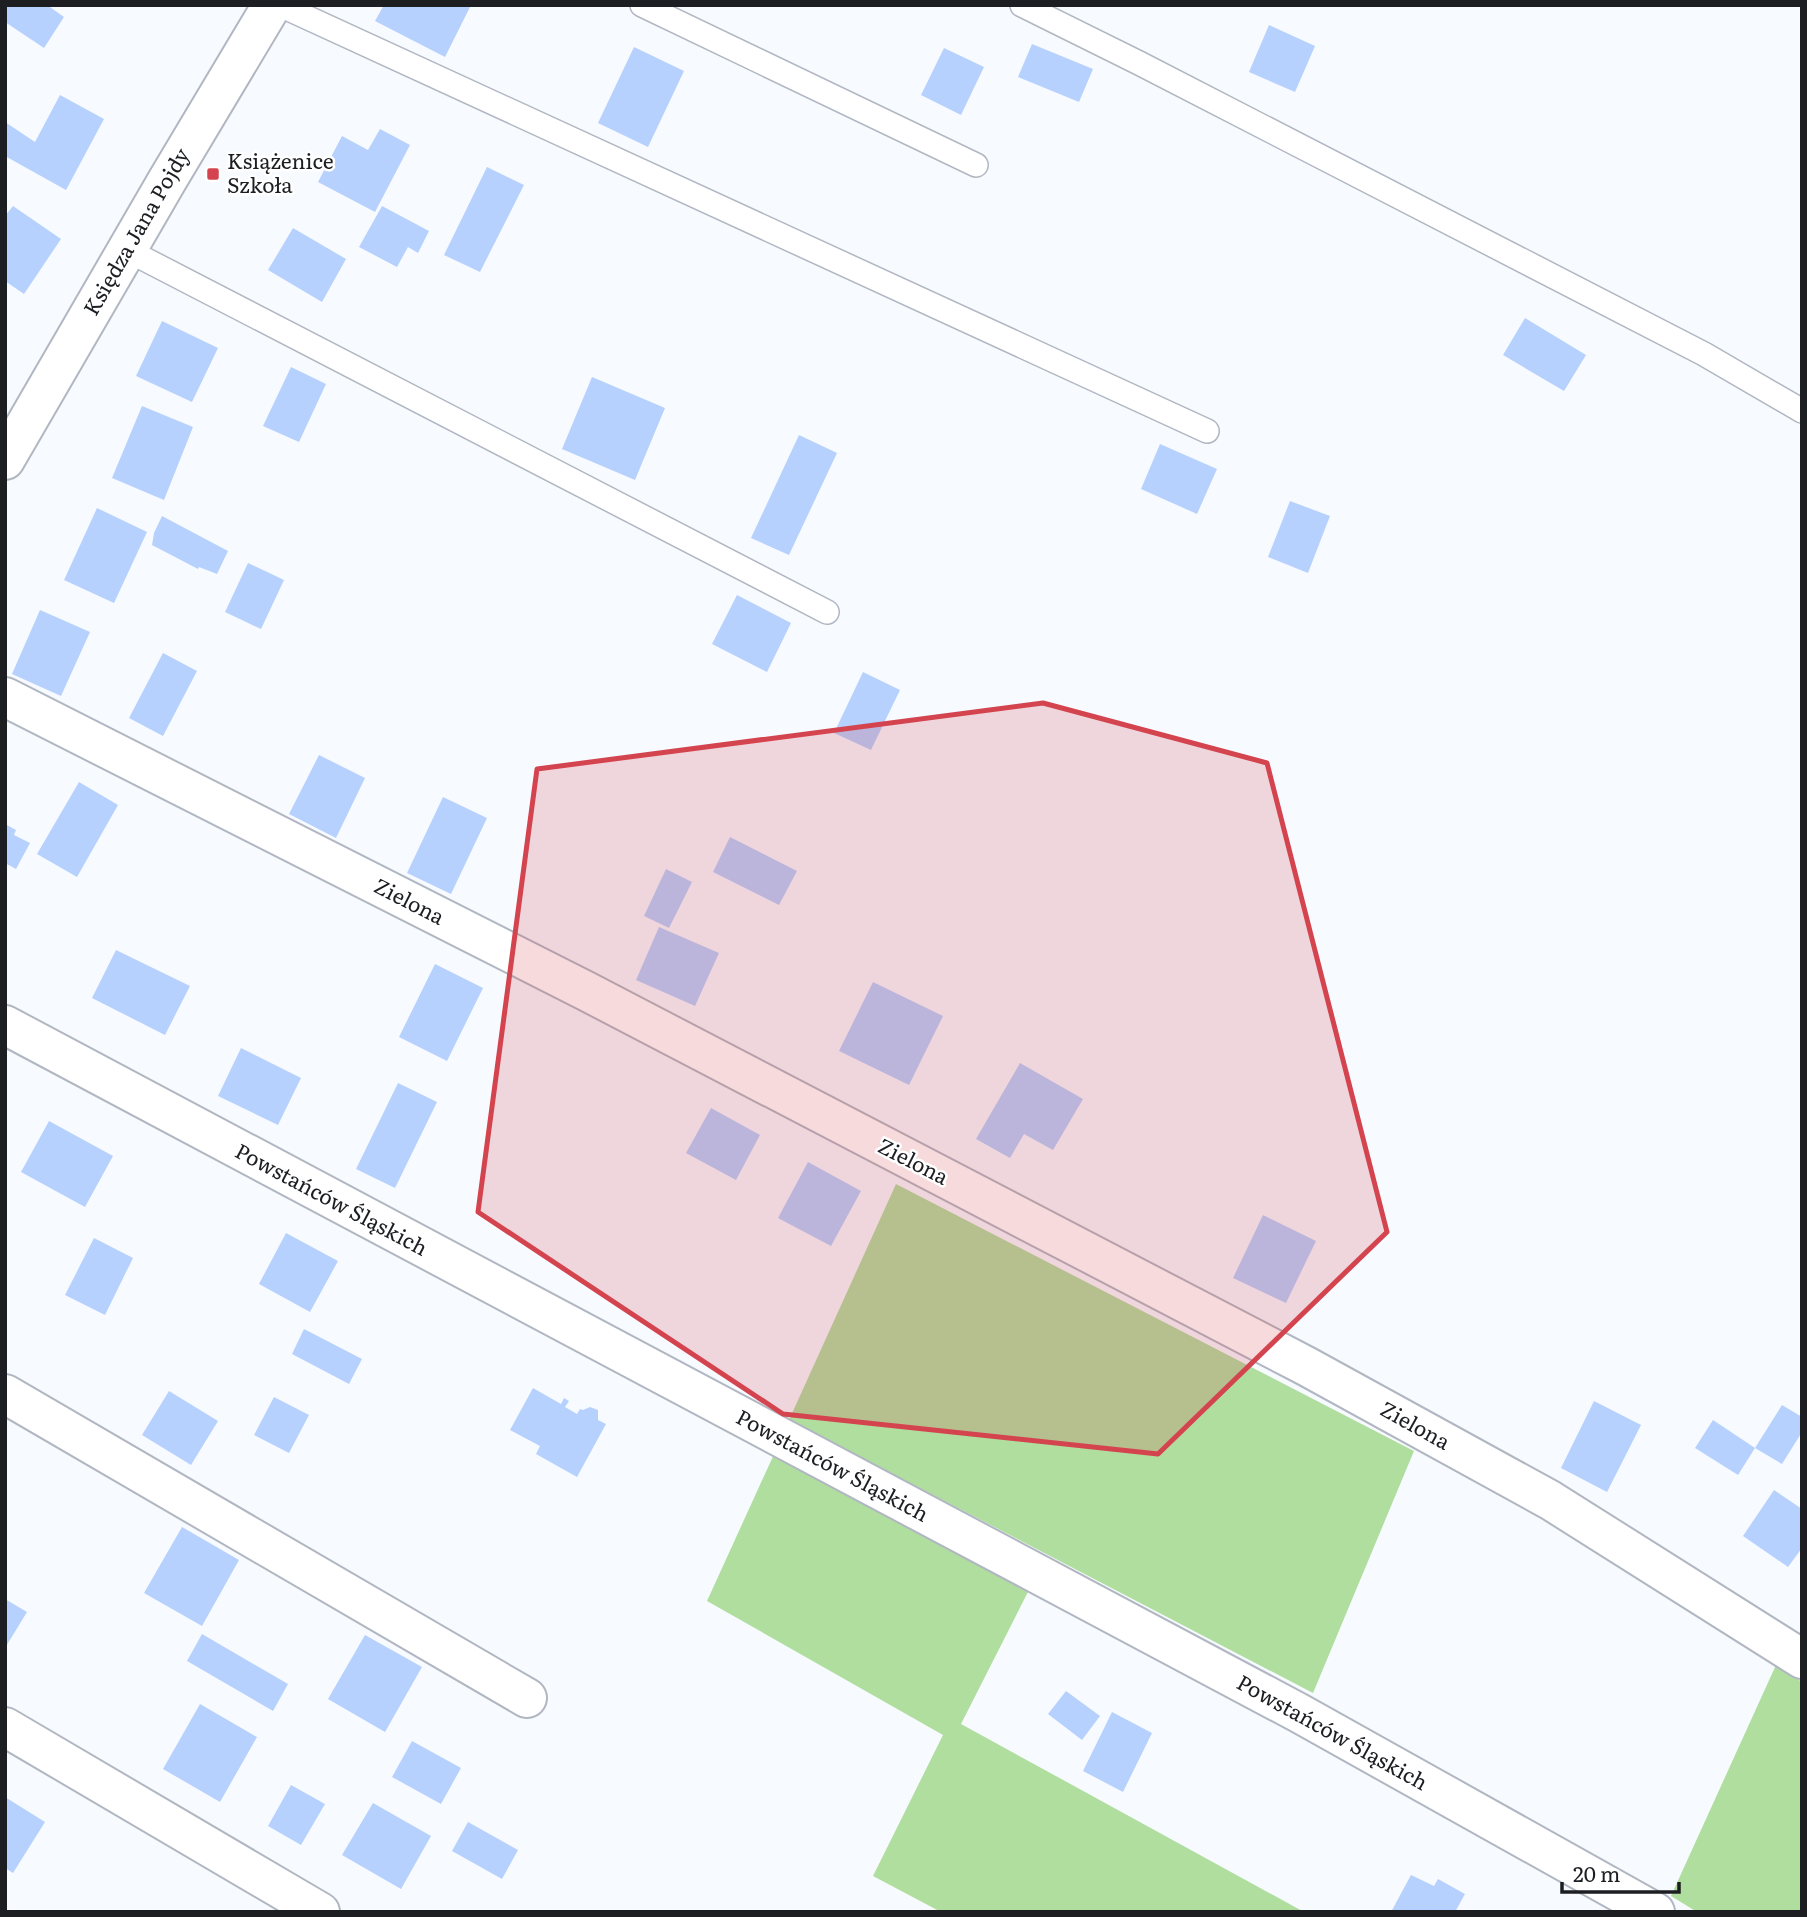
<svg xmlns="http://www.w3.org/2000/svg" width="1807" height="1917" font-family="Literata,serif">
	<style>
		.green { fill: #b0de9e }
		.building { fill: #b7d1fe }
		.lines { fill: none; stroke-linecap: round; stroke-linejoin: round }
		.service-casing { stroke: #b1b7c2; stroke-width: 26 }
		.minor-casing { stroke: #b1b7c2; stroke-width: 42 }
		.tertiary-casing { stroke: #b1b7c2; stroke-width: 42 }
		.service { stroke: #fff; stroke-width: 23 }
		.minor { stroke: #fff; stroke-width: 38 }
		.tertiary { stroke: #fff; stroke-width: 38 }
		.marked { fill: #d4444f; fill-opacity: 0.2; stroke: #d4444f; stroke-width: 5; stroke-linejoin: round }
		.poi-dot { fill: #d4444f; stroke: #fff; stroke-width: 2.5 }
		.labels { text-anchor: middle; stroke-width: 5; stroke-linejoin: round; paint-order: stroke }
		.poi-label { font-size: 21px; fill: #1c1e22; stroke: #fff; text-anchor: start }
		.street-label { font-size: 21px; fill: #1c1e22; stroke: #fff }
	</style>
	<rect width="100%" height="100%" fill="#f7faff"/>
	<path class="green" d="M896,1184L1414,1451L1313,1693L789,1420Z
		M775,1452L1031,1586L961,1724L1304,1912H941L873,1876L943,1735L707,1601Z
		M1776,1665L1802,1682V1912H1697L1671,1896Z"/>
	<path class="building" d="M5,5H47L64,17L44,48L5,22Z
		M384,5H471L445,57L375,21Z
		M1269,25L1315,46L1295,92L1249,72Z
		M1032,44L1093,69L1079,102L1018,77Z
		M634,47L684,71L648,147L598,123Z
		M944,48L984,67L961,115L921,95Z
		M60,95L104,119L66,190L5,156V122L35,142Z
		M380,129L410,145L375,212L318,182L342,136L368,150Z
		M487,167L524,185L480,272L444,255Z
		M13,206L61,239L24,294L5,281V216Z
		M382,206L429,231L418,253L408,247L397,267L359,247Z
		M293,228L346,259L322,302L268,270Z
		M1525,318L1586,355L1564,391L1503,355Z
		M162,321L218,348L192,402L136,376Z
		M291,367L326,384L299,442L263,426Z
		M592,377L665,408L635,480L562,449Z
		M142,406L193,427L164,500L112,478Z
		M799,435L837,453L789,555L751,538Z
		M1160,444L1217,469L1197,514L1141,489Z
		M1290,501L1330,516L1308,573L1268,557Z
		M97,508L147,532L114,603L64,580Z
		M162,516L228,551L217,574L199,567L198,569L152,545L154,533Z
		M248,563L284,580L261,629L225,612Z
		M737,595L791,623L767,672L712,644Z
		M40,610L90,632L61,696L12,674Z
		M163,653L197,671L163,736L129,718Z
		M863,672L900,690L871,750L834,733Z
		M319,755L365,778L336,838L289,814Z
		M79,782L118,805L77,877L37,854Z
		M443,797L487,818L451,894L407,873Z
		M5,824L16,830L14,835L30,843L16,869L5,863Z
		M730,837L797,871L779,905L713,872Z
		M666,869L692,882L669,928L644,916Z
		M659,927L719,953L695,1006L636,980Z
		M116,950L190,986L165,1035L92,998Z
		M435,964L483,988L447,1061L399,1037Z
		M873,982L943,1016L909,1085L839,1051Z
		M241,1048L301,1078L278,1125L218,1096Z
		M1020,1063L1083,1099L1053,1150L1024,1134L1010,1158L976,1139Z
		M398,1083L437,1102L395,1188L356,1169Z
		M711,1108L760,1135L736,1180L686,1153Z
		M49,1121L113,1156L85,1207L21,1172Z
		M808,1162L861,1191L831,1246L778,1218Z
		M1263,1215L1316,1241L1286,1303L1233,1278Z
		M286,1233L338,1261L310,1312L259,1284Z
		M94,1238L133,1258L105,1315L65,1295Z
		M304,1329L362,1359L349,1384L292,1354Z
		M533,1388L561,1404L564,1398L569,1401L565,1407L577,1414L580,1409L583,1410L590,1407L598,1410V1420L606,1424L577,1477L536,1454L540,1446L510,1430Z
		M169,1391L218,1421L191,1465L142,1435Z
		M274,1397L309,1415L289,1453L254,1435Z
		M1594,1401L1641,1425L1607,1492L1561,1468Z
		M1782,1405L1802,1417V1432L1782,1464L1755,1448Z
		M1713,1420L1755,1448L1738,1475L1695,1448Z
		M1774,1490L1802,1509V1548L1788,1567L1743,1536Z
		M182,1527L239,1560L202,1626L144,1593Z
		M5,1599L27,1612L5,1648Z
		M202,1634L288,1684L273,1711L187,1661Z
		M365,1635L422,1667L385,1732L328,1699Z
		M1066,1691L1100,1716L1082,1740L1048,1714Z
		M200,1704L257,1737L220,1802L163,1769Z
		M1112,1712L1152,1733L1123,1792L1083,1771Z
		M412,1741L461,1768L441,1804L392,1777Z
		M291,1785L325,1804L301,1845L268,1826Z
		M5,1797L45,1822L13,1873L5,1868Z
		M373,1803L431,1836L401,1889L342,1855Z
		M468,1822L518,1850L502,1879L452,1851Z
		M1411,1875L1434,1886L1438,1879L1465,1894L1455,1912H1391Z"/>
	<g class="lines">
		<g class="service-casing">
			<path id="service" d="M280,5L1207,431
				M642,5L976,165
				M1022,5L1139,63L1704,354L1802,411
				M127,250L827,612"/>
		</g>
		<g class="minor-casing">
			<path id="minor" d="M5,697L586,991L1306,1366L1550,1500L1802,1659
				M5,1025L1299,1713L1655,1912
				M5,1394L527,1698
				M5,1727L320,1912"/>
		</g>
		<g class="tertiary-casing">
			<path id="tertiary" d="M5,460L168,179L272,5"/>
		</g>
		<use href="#service" class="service"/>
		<use href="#minor" class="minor"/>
		<use href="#tertiary" class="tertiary"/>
	</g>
	<path class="marked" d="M1043,703L1267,763L1387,1232L1158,1454L783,1414L478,1212L537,769Z"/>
	<rect class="poi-dot" x="206" y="167" width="14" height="14" rx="3.5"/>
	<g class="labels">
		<g class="poi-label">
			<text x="227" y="169">Książenice<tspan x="227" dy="24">Szkoła</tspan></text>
		</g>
		<g class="street-label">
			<text transform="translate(137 232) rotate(-60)" y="7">Księdza Jana Pojdy</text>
			<text transform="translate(409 902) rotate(27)" y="7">Zielona</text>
			<text transform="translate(913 1162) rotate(27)" y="7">Zielona</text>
			<text transform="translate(331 1200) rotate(28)" y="7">Powstańców Śląskich</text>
			<text transform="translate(1415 1426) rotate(29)" y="7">Zielona</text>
			<text transform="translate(832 1466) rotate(28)" y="7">Powstańców Śląskich</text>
			<text transform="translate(1332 1733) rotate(29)" y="7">Powstańców Śląskich</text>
		</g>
	</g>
	<rect width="1807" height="1917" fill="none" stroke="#1c1e22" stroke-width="14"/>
	<path d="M1562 1882v10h117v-10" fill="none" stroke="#1c1e22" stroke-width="3.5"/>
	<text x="1573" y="1882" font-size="21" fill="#1c1e22" stroke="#ffffff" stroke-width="5" paint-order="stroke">20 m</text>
</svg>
